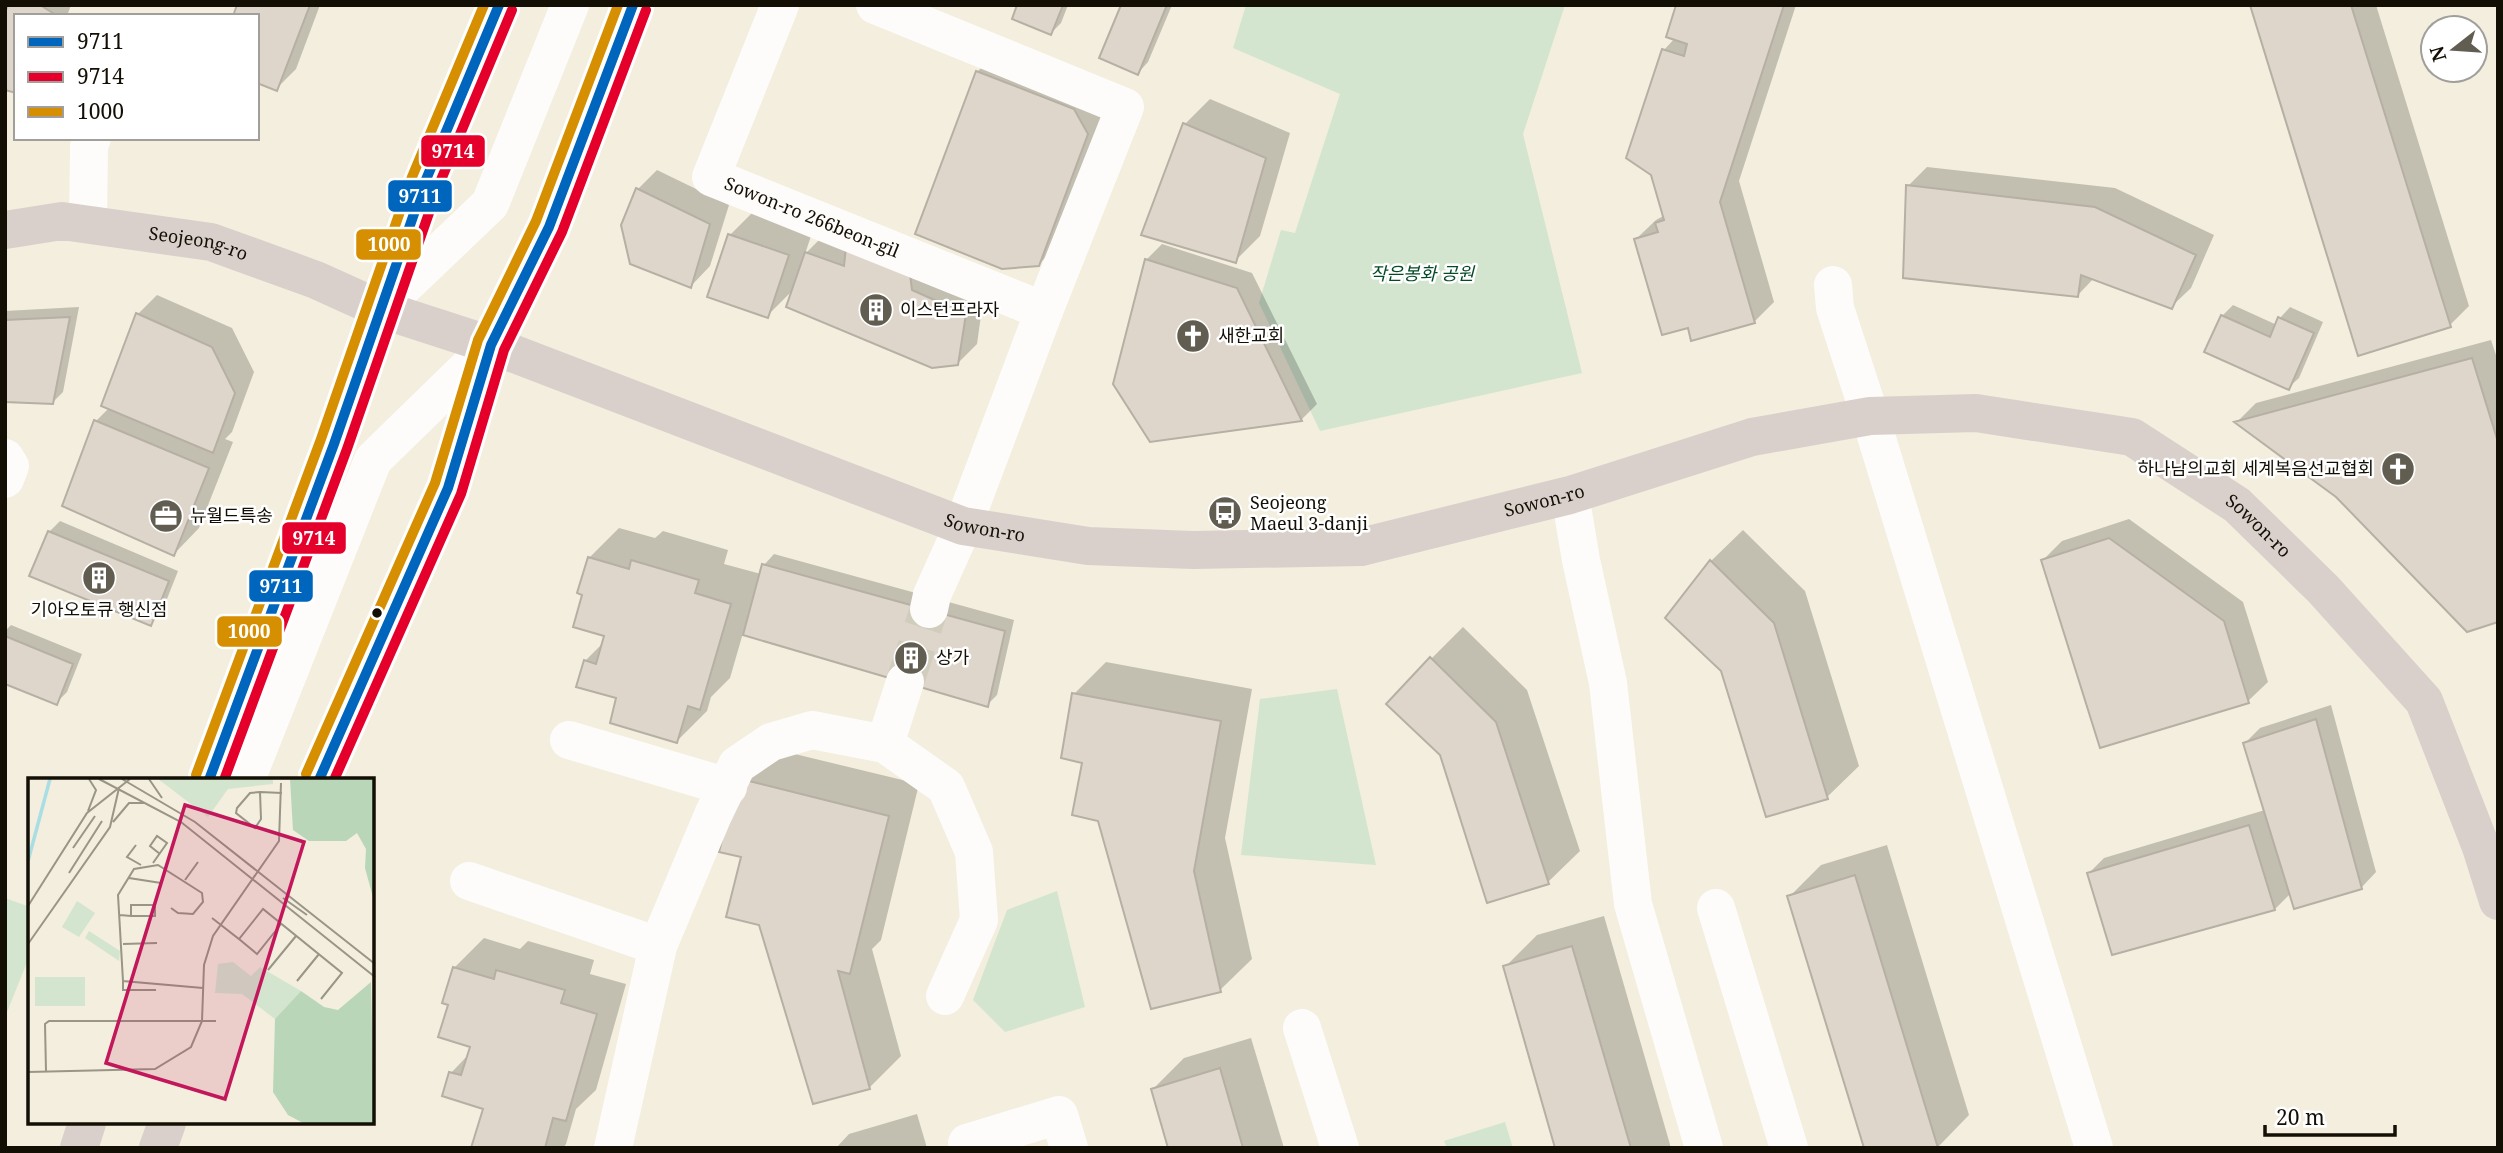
<svg xmlns="http://www.w3.org/2000/svg" width="2503" height="1153" font-family="'Noto Serif','Noto Sans KR',serif">
	<style>
		.green { fill: #d3e5cf }
		.shadow { fill: #0003 }
		.building { fill: #dfd6cb; stroke: #b6afa4; stroke-width: 2 }
		.lines { fill: none; stroke-linecap: round; stroke-linejoin: round }
		.minor-tunnel { stroke: #d1cdbd; stroke-width: 38; stroke-dasharray: 38 19; stroke-linecap: butt }
		.minor { stroke: #fdfcfa; stroke-width: 38 }
		.major { stroke: #d9d0cb; stroke-width: 38 }
		.bus-1-casing { stroke: #fff; stroke-width: 16 }
		.bus-2-casing { stroke: #fff; stroke-width: 16 }
		.bus-3-casing { stroke: #fff; stroke-width: 16 }
		.bus-1 { stroke: #0065bd; stroke-width: 10 }
		.bus-2 { stroke: #e4002b; stroke-width: 10 }
		.bus-3 { stroke: #d58f01; stroke-width: 10 }
		.bus-dot { fill: #130f05; stroke: #fff; stroke-width: 2.5 }
		.labels { text-anchor: middle; stroke-width: 5; stroke-linejoin: round; paint-order: stroke }
		.street-label { font-size: 18px; fill: #130f05; stroke: #fff }
		.park-label { font-size: 18px; font-style: italic; fill: #044a27; stroke: #fff }
		.poi-label { font-size: 18px; fill: #130f05; stroke: #fff; text-anchor: start }
		.inset-river { fill: none; stroke: #a9dee5; stroke-width: 3.5 }
		.inset-road { fill: none; stroke: #999587; stroke-width: 2 }
		.view { fill: #c2185b; fill-opacity: 0.15; stroke: #c2185b; stroke-width: 3.5 }
		.inset-edge { fill: none; stroke: #130f05; stroke-width: 3.5 }
		.line-badge { stroke: #fff; stroke-width: 2.5 }
		.badge-label { font-size: 19px; text-anchor: middle; font-weight: bold; fill: #fff }
	</style>
	<rect width="100%" height="100%" fill="#f3eedd"/>
	<path class="green" d="M1246,5H1565L1523,134L1582,373L1320,431L1259,303L1281,230L1295,233L1340,94L1233,48Z
		M1337,689L1376,865L1241,855L1260,699Z
		M1057,891L1085,1007L1005,1032L973,1000L1007,910Z
		M5,898L30,907V955L5,1017Z
		M1505,1122L1513,1148H1447L1444,1141Z"/>
	<path class="shadow" d="M10,5H71L67,16H16Z
		M239,5H320L296,69L276,89L257,16Z
		M1019,5H1068L1061,23L1051,33Z
		M1123,5H1172L1148,62L1138,73Z
		M1678,5H1796L1739,181L1774,302L1755,321L1692,339L1689,326L1636,239L1656,220L1665,215L1664,50L1675,38Z
		M2252,5H2376L2469,306L2450,325Z
		M997,52L1107,113L1058,245L1038,265L917,233L977,72Z
		M1210,99L1290,133L1260,236L1235,261L1185,124Z
		M1927,167L2115,188L2214,235L2191,288L2171,307L2094,278L2078,295L1908,186Z
		M657,170L729,205L710,266L691,286L638,189Z
		M755,210L813,230L805,254L826,233L984,294L977,344L957,364L794,289L767,316L730,235Z
		M1162,244L1252,273L1317,404L1302,419L1151,441L1146,260Z
		M157,295L232,328L254,372L232,432L225,439L233,442L199,528L174,554L65,505L96,421L109,408L138,314Z
		M2233,305L2277,325L2280,318L2290,307L2323,322L2299,378L2288,388L2207,351L2222,316Z
		M79,307L63,392L52,403L5,400V311Z
		M2491,340L2498,361V621L2337,496L2237,422L2256,403Z
		M2129,519L2243,602L2268,682L2248,701L2043,560L2062,541Z
		M60,521L178,571L161,614L150,624L49,532Z
		M619,528L655,538L663,531L728,550L724,564L761,574L764,565L774,554L1014,620L997,695L987,705L743,633L730,678L711,697L707,711L677,741L618,697L585,661L604,642L606,635L584,594L589,558Z
		M1743,530L1805,591L1859,766L1827,797L1722,670L1667,617L1711,561Z
		M11,625L82,654L67,692L56,703L5,682V631Z
		M1463,627L1527,690L1580,851L1548,882L1431,659Z
		M1106,662L1252,689L1225,838L1252,959L1220,990L1099,819L1084,761L1074,694Z
		M2331,705L2376,872L2361,888L2291,893L2275,909L2089,873L2104,858L2265,810L2245,743L2260,728Z
		M770,748L919,784L881,940L872,949L901,1056L869,1088L743,856L739,779Z
		M1887,845L1969,1115L1938,1147L1789,897L1821,865Z
		M1604,916L1671,1148H1557L1505,967L1537,935Z
		M484,938L520,949L528,941L594,960L590,974L626,984L596,1090L576,1109L566,1144L563,1148H473L485,1107L451,1073L469,1054L472,1045L450,1003L454,968Z
		M1251,1038L1284,1148H1170L1153,1089L1184,1058Z
		M917,1114L927,1148H836L849,1134Z"/>
	<path class="building" d="M8,5H40L56,15L16,16V93L5,90V12Z
		M237,5H310L277,91L257,83V16H233Z
		M1017,5H1063L1051,35L1012,19Z
		M1121,5H1167L1138,75L1099,58Z
		M1676,5H1784L1720,202L1755,323L1691,341L1688,328L1662,335L1634,239L1658,232L1655,223L1664,220L1651,175L1626,158L1662,49L1684,56L1687,44L1666,37Z
		M2250,5H2351L2451,327L2358,356Z
		M976,71L1074,109L1088,134L1039,266L1002,269L915,234Z
		M1183,123L1266,158L1236,263L1141,235Z
		M1906,185L2095,207L2196,255L2172,309L2081,275L2078,297L1903,278Z
		M636,188L710,224L691,288L630,264L621,225Z
		M728,234L789,255L768,318L707,297Z
		M846,247L910,274L912,290L966,314L958,365L932,368L786,307L805,252L844,266Z
		M1145,259L1237,288L1302,421L1150,442L1113,384Z
		M136,313L212,347L235,393L213,453L101,406Z
		M2221,315L2270,337L2278,317L2314,333L2289,390L2204,352Z
		M70,317L53,404L5,402V320Z
		M2472,358L2498,442V622L2467,632L2336,497L2234,422Z
		M94,420L209,468L174,556L62,506Z
		M48,531L169,581L151,626L29,576Z
		M2109,538L2224,621L2249,703L2100,748L2041,560Z
		M588,557L629,569L631,560L699,580L695,593L731,604L700,710L688,706L677,743L610,723L616,698L576,687L584,660L596,664L604,636L573,627L582,595L577,593Z
		M1710,560L1774,623L1828,799L1766,817L1721,671L1665,618Z
		M762,564L1005,631L988,707L743,635Z
		M5,636L73,664L57,705L5,684Z
		M1430,657L1496,722L1549,884L1487,903L1440,755L1386,704Z
		M1072,693L1221,721L1194,871L1221,992L1151,1009L1098,821L1072,815L1082,763L1061,758Z
		M2316,719L2362,889L2294,909L2243,743Z
		M737,778L889,816L850,974L838,971L870,1089L813,1104L759,925L726,917L741,857L719,852Z
		M2249,825L2275,910L2112,955L2087,873Z
		M1855,875L1938,1148H1864L1787,896Z
		M1572,946L1631,1148H1555L1503,966Z
		M453,967L494,979L496,970L565,990L561,1003L597,1014L566,1121L553,1118L545,1148H471L483,1109L442,1096L449,1072L461,1075L470,1047L438,1037L448,1005L442,1003Z
		M1220,1068L1243,1148H1168L1151,1089Z"/>
	<g class="lines">
		<path class="minor-tunnel" d="M905,682L929,609"/>
		<g class="minor">
			<path id="s1" d="M780,5L711,177L1044,311L963,526L932,595L929,609"/>
			<path d="M875,5L1125,107L1044,311"/>
			<path d="M88,224L89,146L92,138"/>
			<path d="M1833,285L1835,308L1870,416L2094,1148"/>
			<path d="M380,309L490,204L570,5"/>
			<path d="M5,458L10,466L5,479"/>
			<path d="M1570,495L1581,560L1608,683L1633,904L1704,1148"/>
			<path d="M569,740L728,787"/>
			<path d="M885,744L905,682"/>
			<path d="M246,780L373,460L491,345"/>
			<path d="M469,881L658,946"/>
			<path d="M1716,908L1789,1148"/>
			<path d="M1302,1028L1340,1148"/>
			<path d="M613,1148L658,946L713,815L737,765L771,742L812,730L885,744L946,787L974,852L979,920L945,996"/>
			<path d="M968,1148L967,1143L1059,1115L1069,1148"/>
		</g>
		<g class="major">
			<path id="s2" d="M5,230L62,221L211,242L316,280L380,309L491,345L963,526L1088,546L1193,550L1361,547L1570,495L1752,437L1870,416L1976,413L2132,437L2237,505L2323,589L2424,701L2481,847L2498,901"/>
			<path d="M209,780L334,444L425,182L499,5"/>
			<path d="M319,780L448,488L491,345L549,227L633,5"/>
			<path d="M79,1148L87,1123"/>
			<path d="M158,1148L167,1123"/>
		</g>
		<g class="bus-1-casing">
			<path id="bus-1" d="M209,780L334,444L425,182L499,5
				M319,780L448,488L491,345L549,227L633,5"/>
		</g>
		<g class="bus-2-casing">
			<path id="bus-2" d="M224,780L347,449L438,187L512,10
				M334,780L461,494L504,350L562,232L646,10"/>
		</g>
		<g class="bus-3-casing">
			<path id="bus-3" d="M306,774L435,483L478,340L536,221L618,5
				M196,775L321,439L412,177L484,5"/>
		</g>
		<use href="#bus-1" class="bus-1"/>
		<use href="#bus-2" class="bus-2"/>
		<use href="#bus-3" class="bus-3"/>
	</g>
	<defs>
		<g id="building-disc" transform="scale(1.75)"><circle r="9.5" fill="#615d51" stroke="#fff"/><path d="M-4-6H4V6H1V3H-1V6H-4ZM-2.5-4.3h1.7v1.8h-1.7ZM.8-4.3h1.7v1.8H.8ZM-2.5-1h1.7V.8h-1.7ZM.8-1h1.7V.8H.8Z" fill="#fff"/></g>
		<g id="church-disc" transform="scale(1.75)"><circle r="9.5" fill="#615d51" stroke="#fff"/><path d="M-1.2-6h2.4v3.5h3.3v2.4h-3.3V6h-2.4V-.1h-3.3v-2.4h3.3Z" fill="#fff"/></g>
		<g id="bus-disc" transform="scale(1.75)"><circle r="9.5" fill="#615d51" stroke="#fff"/><path d="M-5-6H5V4H4V6H2V4H-2V6H-4V4H-5ZM-3.5-4V0h7V-4ZM-3.5 1.2v1.5H-2V1.2ZM2 1.2v1.5H3.5V1.2Z" fill="#fff"/></g>
		<g id="office-disc" transform="scale(1.75)"><circle r="9.5" fill="#615d51" stroke="#fff"/><path d="M-6-3h4V-5.5h4V-3h4V5H-6ZM-1-4.5V-3h2v-1.5ZM-6 0V1H6V0Z" fill="#fff"/></g>
	</defs>
	<g fill-rule="evenodd">
		<use href="#building-disc" x="876" y="310"/>
		<use href="#church-disc" x="1193" y="336"/>
		<use href="#church-disc" x="2398" y="469"/>
		<use href="#bus-disc" x="1225" y="513"/>
		<use href="#office-disc" x="166" y="516"/>
		<use href="#building-disc" x="99" y="578"/>
		<use href="#building-disc" x="911" y="658"/>
	</g>
	<circle class="bus-dot" cx="377" cy="613" r="6"/>
	<g class="labels">
		<g class="street-label">
			<text dy="6" stroke="none"><textPath href="#s1" startOffset="294">Sowon-ro 266beon-gil</textPath></text>
			<text dy="6" stroke="none"><textPath href="#s2" startOffset="196">Seojeong-ro</textPath></text>
			<text dy="6" stroke="none"><textPath href="#s2" startOffset="1601">Sowon-ro</textPath></text>
			<text dy="6" stroke="none"><textPath href="#s2" startOffset="1034">Sowon-ro</textPath></text>
			<text dy="6" stroke="none"><textPath href="#s2" startOffset="2357">Sowon-ro</textPath></text>
		</g>
		<g class="park-label">
			<text x="1422" y="280">작은봉화 공원</text>
		</g>
		<g class="poi-label">
			<text x="900" y="316">이스턴프라자</text>
			<text x="1218" y="342">새한교회</text>
			<text x="2374" y="475" text-anchor="end">하나남의교회 세계복음선교협회</text>
			<text x="1250" y="509">Seojeong<tspan x="1250" dy="21">Maeul 3-danji</tspan></text>
			<text x="190" y="522">뉴월드특송</text>
			<text x="99" y="616" text-anchor="middle">기아오토큐 행신점</text>
			<text x="936" y="664">상가</text>
		</g>
	</g>
	<g transform="translate(28 778)">
		<rect width="346" height="346" fill="#f3eedd"/>
		<path d="M130,1H245V6L200,11L180,39ZM49,123L67,135L51,159L34,149ZM61,153L92,173L91,183L57,160ZM205,184L223,198L232,189L273,213L247,241L214,216L187,215L190,186ZM7,199H57V228H7Z" fill="#d3e5cf"/>
		<path d="M262,1H346V123L337,90L338,71L329,55L318,63H281L265,52ZM343,204L346,346H277L260,337L245,314L247,241L273,213L296,229L310,232Z" fill="#b9d6b9"/>
		<path class="inset-river" d="M0,83L22,1"/>
		<path class="inset-road" d="M71,1L153,44L347,199M94,1L167,44L347,186M121,1L134,20M232,14L233,41L227,50L208,35L209,30L222,15L232,14L254,15M60,33L68,12L61,1M85,44L101,25H117M108,67L99,79L113,87M45,70L67,38M125,85L139,65L129,58L122,68L132,76M41,95L74,43M101,100L133,105M157,102L170,84M255,120L279,137M0,128L59,35L102,1M143,130L150,135L165,136L175,124L174,115L130,87L106,91L90,117L95,203L175,210M92,137L103,138H127V127H103V138M184,140L211,161L235,131L314,195L293,221M211,161L229,176L253,146M0,166L82,49L91,10M95,166L129,165M240,192L268,158M95,203V212H128M269,203L291,176M18,293L17,246L21,243H188M0,294L127,291L163,269L174,243L176,187L185,158L251,63L253,5"/>
		<path class="view" d="M157,27L276,64L197,321L78,285Z"/>
		<rect width="346" height="346" class="inset-edge"/>
	</g>
	<g class="line-badge">
		<rect x="420" y="134" width="66" height="34" rx="7" fill="#e4002b"/>
		<rect x="387" y="179" width="66" height="34" rx="7" fill="#0065bd"/>
		<rect x="355" y="228" width="67" height="33" rx="7" fill="#d58f01"/>
		<rect x="281" y="521" width="66" height="34" rx="7" fill="#e4002b"/>
		<rect x="248" y="569" width="66" height="34" rx="7" fill="#0065bd"/>
		<rect x="216" y="615" width="67" height="33" rx="7" fill="#d58f01"/>
	</g>
	<g class="badge-label">
		<text x="453" y="158">9714</text>
		<text x="420" y="203">9711</text>
		<text x="389" y="251">1000</text>
		<text x="314" y="545">9714</text>
		<text x="281" y="593">9711</text>
		<text x="249" y="638">1000</text>
	</g>
	<rect width="2503" height="1153" fill="none" stroke="#130f05" stroke-width="14"/>
	<rect x="14" y="14" width="245" height="126" fill="#ffffff" stroke="#a19f9b" stroke-width="2"/>
	<rect x="28" y="37" width="35" height="10" fill="#0065bd" stroke="#a19f9b" stroke-width="2"/>
	<text x="77" y="49" font-size="21" fill="#130f05">9711</text>
	<rect x="28" y="72" width="35" height="10" fill="#e4002b" stroke="#a19f9b" stroke-width="2"/>
	<text x="77" y="84" font-size="21" fill="#130f05">9714</text>
	<rect x="28" y="107" width="35" height="10" fill="#d58f01" stroke="#a19f9b" stroke-width="2"/>
	<text x="77" y="119" font-size="21" fill="#130f05">1000</text>
	<g transform="translate(2454 49) rotate(253)"><circle r="33" fill="#ffffff" stroke="#a19f9b" stroke-width="2"/>
	<path d="M0-5L12 26L0 18L-12 26Z" fill="#615d51"/>
	<text y="-10" font-size="19" font-weight="bold" text-anchor="middle" fill="#130f05">N</text>
	</g>
	<path d="M2265 1125v10h130v-10" fill="none" stroke="#130f05" stroke-width="3.5"/>
	<text x="2276" y="1125" font-size="21" fill="#130f05" stroke="#ffffff" stroke-width="5" paint-order="stroke">20 m</text>
</svg>
